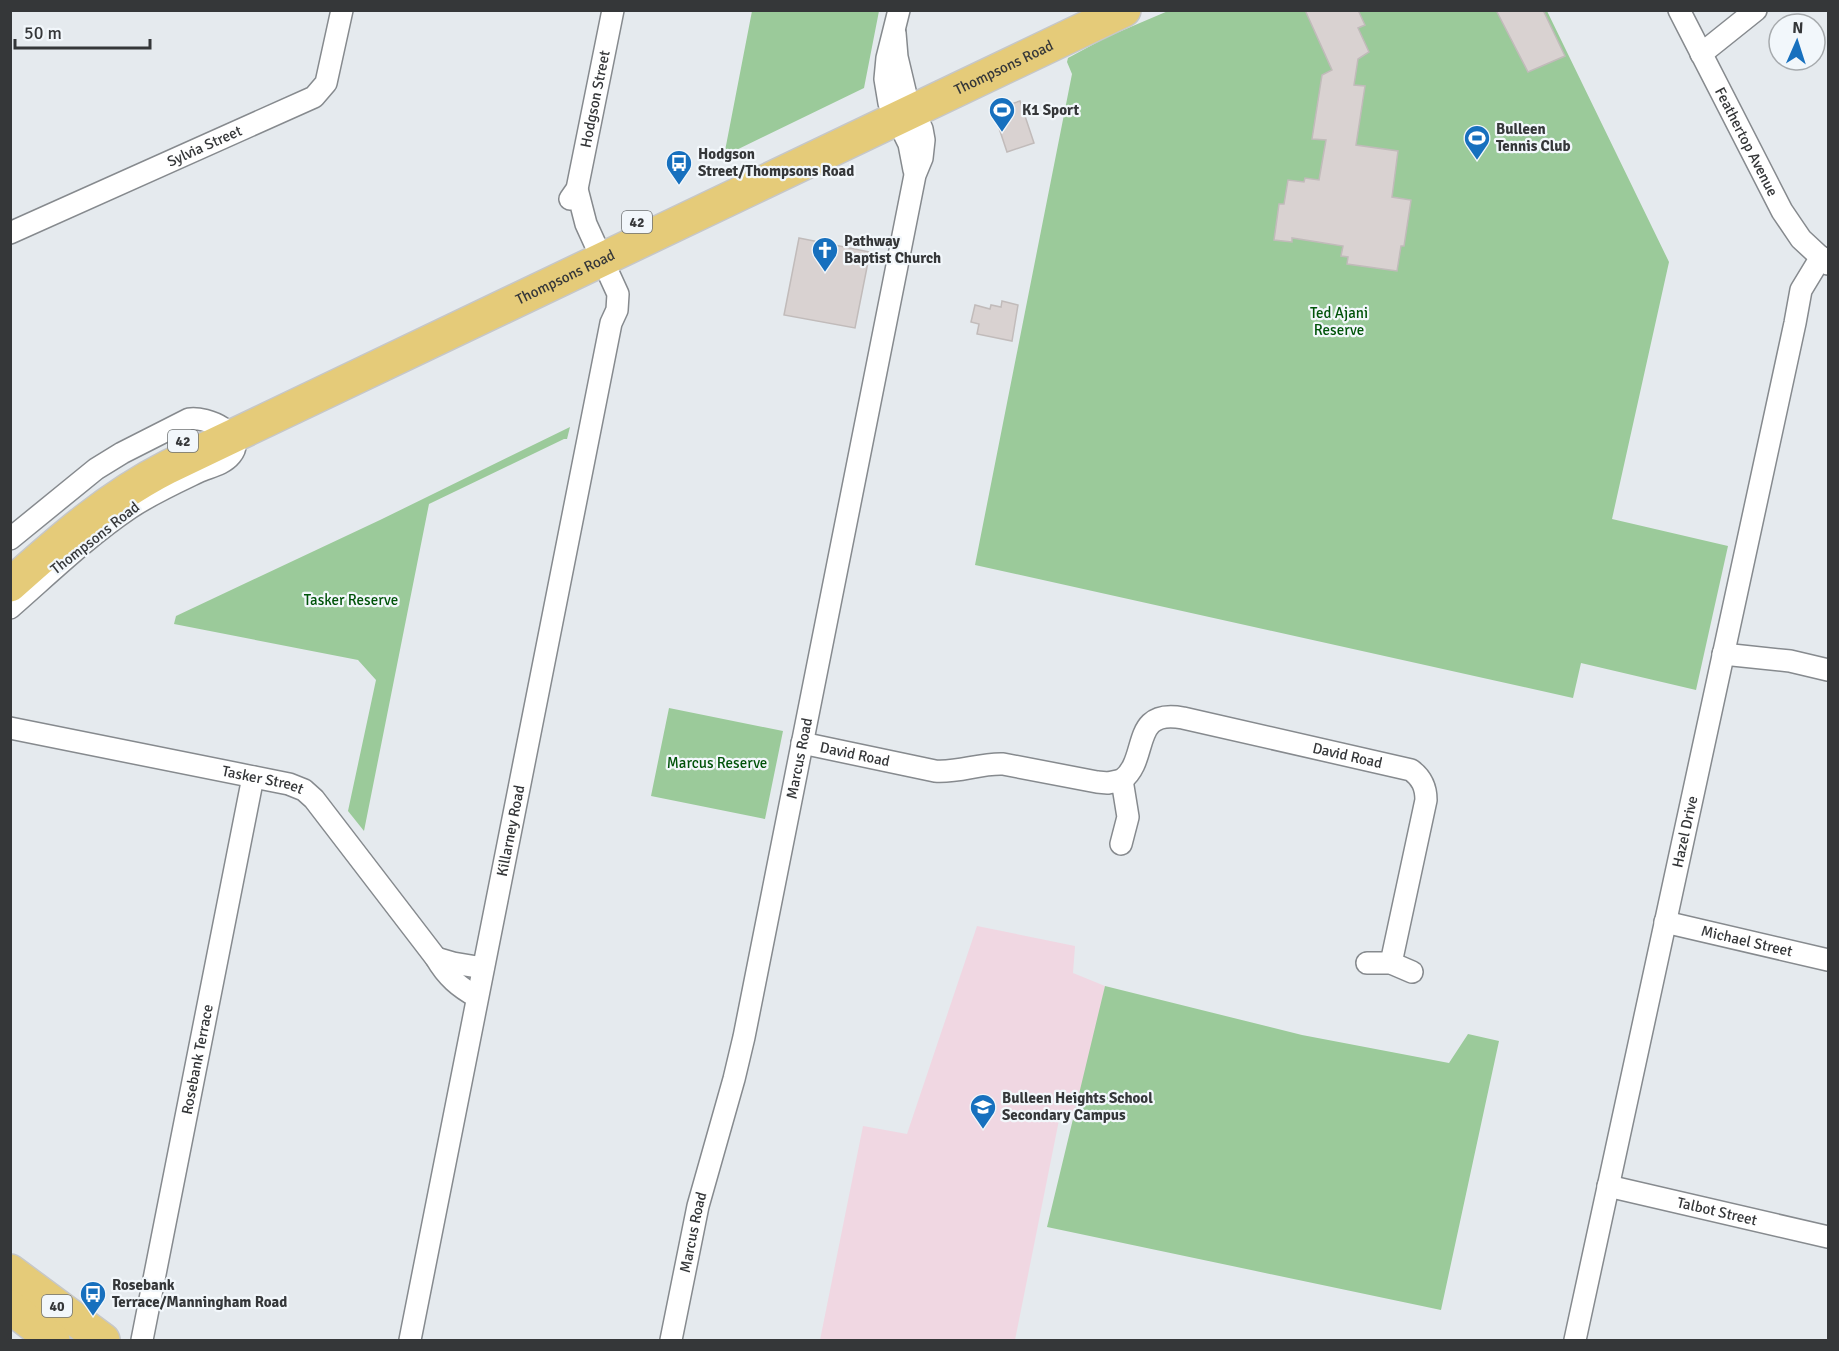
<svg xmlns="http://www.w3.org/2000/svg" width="1839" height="1351" font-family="Signika,sans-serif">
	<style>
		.education { fill: #f0d7e2 }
		.green { fill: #9bca9a }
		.building { fill: #d9d2d1; stroke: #c1bbba; stroke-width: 1.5 }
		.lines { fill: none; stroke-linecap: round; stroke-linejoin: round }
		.minor-casing { stroke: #868a8e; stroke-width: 24 }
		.primary-casing { stroke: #c6c7c8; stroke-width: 36 }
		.minor { stroke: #fff; stroke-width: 21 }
		.primary { stroke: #e5cb79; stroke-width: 33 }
		.labels { text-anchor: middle; stroke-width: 4.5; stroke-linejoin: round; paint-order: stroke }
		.shield { fill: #f2f7fb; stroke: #6e7173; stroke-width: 1.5 }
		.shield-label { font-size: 14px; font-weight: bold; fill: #353739 }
		.street-label { font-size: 15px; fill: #353739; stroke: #f2f7fb }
		.poi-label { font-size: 15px; font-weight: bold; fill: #353739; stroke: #f2f7fb; text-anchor: start }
		.park-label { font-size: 15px; fill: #005309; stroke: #f2f7fb }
	</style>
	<rect width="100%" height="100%" fill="#e5eaee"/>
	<path class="education" d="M977,926L1075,946L1073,973L1105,986L1079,1116L1060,1115L1015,1340H820L863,1126L907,1134Z"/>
	<path class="green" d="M752,11H879L864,88L724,156Z
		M1168,11H1547L1669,262L1612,519L1728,546L1696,690L1581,663L1573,698L975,565L1072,74L1067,62L1068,58L1107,37Z
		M570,427L567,439H564L429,504L364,831L348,811L376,680L358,660L174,624L176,616L380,520Z
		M669,708L783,731L765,819L651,796Z
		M1105,986L1302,1035L1449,1063L1468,1034L1499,1041L1441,1310L1047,1227Z"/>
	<path class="building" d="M1305,10H1358L1365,25L1358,28L1369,52L1358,59L1354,85L1365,86L1356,145L1398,151L1392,197L1411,200L1404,246H1401L1397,271L1347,264L1348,257L1341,256L1343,246L1292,238V242L1274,240L1279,204H1284L1288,180L1304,182L1305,178L1319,180L1326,140L1312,139L1322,75L1332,70Z
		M1496,10H1543L1565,56L1528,72Z
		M1020,101L1034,143L1007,152L993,110Z
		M799,238L870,252L855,328L784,315Z
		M1002,301L1018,305L1012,341L977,334L979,324L971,322L975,305L990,309L991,305L1001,307Z"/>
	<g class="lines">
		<g class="minor-casing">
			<g id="minor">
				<path d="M899,10L887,58L885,79L889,103L909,144L914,170"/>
				<path id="s1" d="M1679,10L1782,211L1801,239L1828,264"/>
				<path d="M1701,54L1756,10"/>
				<path id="s2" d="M570,199L577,189L613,10"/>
				<path id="s3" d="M10,233L314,97L326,83L342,10"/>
				<path d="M10,539L96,469L122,453L189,419C206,416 248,434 231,455C223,465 209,467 198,472C175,483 151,494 130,508C87,537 49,574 10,608"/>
				<path d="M1723,654L1790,661L1828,670"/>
				<path id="s4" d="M10,728L289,784L304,790L314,799L436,958C447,977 459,987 477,997"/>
				<path id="s5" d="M802,743L935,771C958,773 980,763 1003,764L1097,782L1108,783L1122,780L1128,817L1121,844"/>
				<path id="s6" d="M1122,780C1150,759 1129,708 1183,718L1411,770C1422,778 1426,787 1426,800L1391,963"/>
				<path id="s7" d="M1665,922L1828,960"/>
				<path d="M436,958L453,963L483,968"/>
				<path d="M1367,963H1391L1412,972"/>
				<path id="s8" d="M1608,1186L1828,1237"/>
				<path id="s9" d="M142,1340L253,777"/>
				<path id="s10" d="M410,1340L611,323L617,310L618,294L586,224L577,189"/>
				<path id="s11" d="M671,1340L698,1206L734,1079L744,1037L915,175L922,158L924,140L922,129L906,95L897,57L895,33"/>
				<path id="s12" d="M1575,1340L1795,323L1801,290L1821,257"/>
			</g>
		</g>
		<g class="primary-casing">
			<g id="primary">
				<path id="s13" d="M10,585C60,540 109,497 168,467L1124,10"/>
				<path d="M10,1271L103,1340"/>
				<path d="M10,1307L53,1340"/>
			</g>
		</g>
		<use href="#minor" class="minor"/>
		<use href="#primary" class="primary"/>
	</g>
	<defs>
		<g id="stadium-pin" transform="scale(1.35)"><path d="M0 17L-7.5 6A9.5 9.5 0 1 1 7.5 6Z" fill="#1770be" stroke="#f2f7fb"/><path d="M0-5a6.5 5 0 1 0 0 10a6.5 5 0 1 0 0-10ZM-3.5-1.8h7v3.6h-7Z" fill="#fff"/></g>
		<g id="bus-pin" transform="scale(1.35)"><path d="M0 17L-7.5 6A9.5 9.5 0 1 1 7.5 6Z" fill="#1770be" stroke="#f2f7fb"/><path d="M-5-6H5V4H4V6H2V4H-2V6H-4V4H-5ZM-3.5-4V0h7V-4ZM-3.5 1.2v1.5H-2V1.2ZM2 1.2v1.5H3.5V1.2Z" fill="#fff"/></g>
		<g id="church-pin" transform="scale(1.35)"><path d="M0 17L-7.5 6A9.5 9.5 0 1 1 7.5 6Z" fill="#1770be" stroke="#f2f7fb"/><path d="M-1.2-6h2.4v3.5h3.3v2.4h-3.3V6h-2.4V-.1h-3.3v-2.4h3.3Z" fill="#fff"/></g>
		<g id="school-pin" transform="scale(1.35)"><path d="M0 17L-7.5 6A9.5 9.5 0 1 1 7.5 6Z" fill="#1770be" stroke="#f2f7fb"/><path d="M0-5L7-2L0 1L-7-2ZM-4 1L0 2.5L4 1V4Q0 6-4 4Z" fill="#fff"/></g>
	</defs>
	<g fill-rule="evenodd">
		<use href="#stadium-pin" x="1002" y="110"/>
		<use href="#stadium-pin" x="1477" y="138"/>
		<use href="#bus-pin" x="679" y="163"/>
		<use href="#church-pin" x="825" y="250"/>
		<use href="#school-pin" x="983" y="1107"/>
		<use href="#bus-pin" x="93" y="1294"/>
	</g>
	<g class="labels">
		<g class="shield">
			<rect x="622" y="211" width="30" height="22" rx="4.5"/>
			<rect x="168" y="430" width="30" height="22" rx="4.5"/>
			<rect x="42" y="1295" width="30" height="22" rx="4.5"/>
		</g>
		<g class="shield-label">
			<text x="637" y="227">42</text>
			<text x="183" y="446">42</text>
			<text x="57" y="1311">40</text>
		</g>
		<g class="street-label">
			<text dy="5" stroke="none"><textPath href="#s13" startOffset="1124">Thompsons Road</textPath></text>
			<text dy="5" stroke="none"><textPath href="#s2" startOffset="104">Hodgson Street</textPath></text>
			<text dy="5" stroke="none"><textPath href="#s1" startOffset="148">Feathertop Avenue</textPath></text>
			<text dy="5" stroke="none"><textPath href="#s3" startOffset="213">Sylvia Street</textPath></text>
			<text dy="5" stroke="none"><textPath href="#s13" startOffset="638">Thompsons Road</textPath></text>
			<text transform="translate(95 538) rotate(-38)" y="5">Thompsons Road</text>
			<text dy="5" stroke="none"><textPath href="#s5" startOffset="54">David Road</textPath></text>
			<text dy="5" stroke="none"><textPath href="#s6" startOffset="267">David Road</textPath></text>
			<text dy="5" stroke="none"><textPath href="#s11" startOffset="596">Marcus Road</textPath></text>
			<text dy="5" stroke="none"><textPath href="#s4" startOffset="258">Tasker Street</textPath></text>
			<text dy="5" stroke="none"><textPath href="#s10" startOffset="519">Killarney Road</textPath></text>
			<text dy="5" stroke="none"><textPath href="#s12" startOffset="520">Hazel Drive</textPath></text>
			<text dy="5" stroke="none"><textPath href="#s7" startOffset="84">Michael Street</textPath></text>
			<text dy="5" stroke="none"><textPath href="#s9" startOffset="286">Rosebank Terrace</textPath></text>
			<text dy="5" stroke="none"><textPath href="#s8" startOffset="112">Talbot Street</textPath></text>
			<text dy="5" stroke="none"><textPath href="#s11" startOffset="110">Marcus Road</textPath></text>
		</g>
		<g class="poi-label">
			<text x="1022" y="115">K1 Sport</text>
			<text x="1496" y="134">Bulleen<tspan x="1496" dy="17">Tennis Club</tspan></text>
			<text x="698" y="159">Hodgson<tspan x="698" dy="17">Street/Thompsons Road</tspan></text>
			<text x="844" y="246">Pathway<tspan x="844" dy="17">Baptist Church</tspan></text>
			<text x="1002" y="1103">Bulleen Heights School<tspan x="1002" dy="17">Secondary Campus</tspan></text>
			<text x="112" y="1290">Rosebank<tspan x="112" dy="17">Terrace/Manningham Road</tspan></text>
		</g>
		<g class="park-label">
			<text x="1339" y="318">Ted Ajani<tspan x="1339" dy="17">Reserve</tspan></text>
			<text x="351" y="605">Tasker Reserve</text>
			<text x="717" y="768">Marcus Reserve</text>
		</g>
	</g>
	<rect width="1839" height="1351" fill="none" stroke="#353739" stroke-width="24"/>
	<g transform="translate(1797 42) rotate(3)"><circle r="28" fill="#f2f7fb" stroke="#a6aaad" stroke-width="1.5"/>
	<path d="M0-4.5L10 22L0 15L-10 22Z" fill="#1770be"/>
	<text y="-9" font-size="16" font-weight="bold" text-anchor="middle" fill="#353739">N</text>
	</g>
	<path d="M15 39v9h135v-9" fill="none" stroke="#353739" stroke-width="3"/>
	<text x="24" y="39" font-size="18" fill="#353739" stroke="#f2f7fb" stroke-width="4.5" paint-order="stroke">50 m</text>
</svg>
